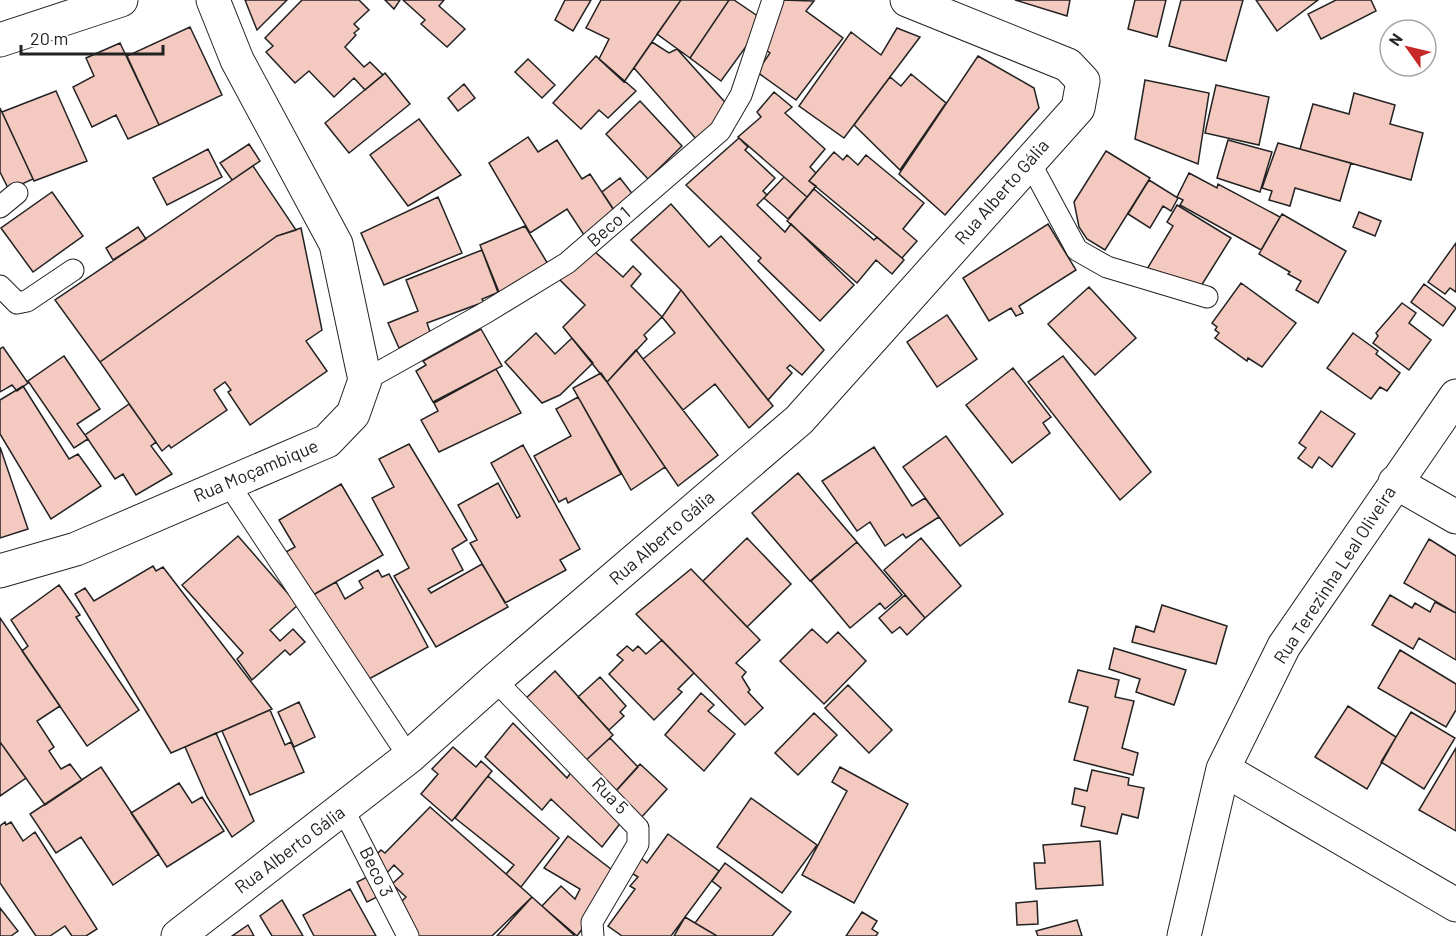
<svg xmlns="http://www.w3.org/2000/svg" width="1456" height="936" font-family="Barlow,sans-serif">
	<style>
		.building { fill: #f3c9c0; stroke: #222; stroke-width: 1.5 }
		.lines { fill: none; stroke-linecap: round; stroke-linejoin: round }
		.service-casing { stroke: #222; stroke-width: 23 }
		.minor-casing { stroke: #222; stroke-width: 35 }
		.service { stroke: #fff; stroke-width: 21 }
		.minor { stroke: #fff; stroke-width: 33 }
		.labels { text-anchor: middle; stroke-width: 4.5; stroke-linejoin: round; paint-order: stroke }
		.street-label { font-size: 18px; fill: #222; stroke: #fff }
	</style>
	<rect width="100%" height="100%" fill="#fff"/>
	<path class="building" d="M245,0H287L257,30Z
		M302,0H359L369,10L354,24L359,29L354,33L356,35L345,47L364,67L370,62L383,75L365,90L354,78L334,97L309,71L295,83L266,52L273,46L265,38Z
		M385,0H400L394,9Z
		M403,0H444L439,6L465,29L447,47L421,24L425,20Z
		M565,0H591L573,31L555,20Z
		M601,0H681L624,82L599,59L609,39L586,28Z
		M681,0H729L690,58L657,34Z
		M729,0H734L762,19L758,30L721,81L690,58Z
		M780,0L814,1L806,11L843,38L796,100L757,72L770,53L760,46Z
		M1015,0H1070L1067,16Z
		M1135,0H1166L1157,37L1128,29Z
		M1181,0H1243L1226,61L1169,46Z
		M1256,0H1318L1277,31Z
		M1336,0H1371L1376,11L1321,39L1308,14Z
		M190,27L222,95L159,125L127,56Z
		M897,28L920,37L844,138L799,106L851,32L881,55Z
		M652,42L669,53L677,49L732,110L697,140L634,68Z
		M120,43L159,125L128,139L116,115L92,127L73,87L94,76L86,58Z
		M596,56L636,91L608,118L599,110L581,129L553,103Z
		M978,56L1034,88L1039,108L945,215L899,174Z
		M528,59L555,85L542,98L515,72Z
		M385,73L410,104L349,153L325,123Z
		M911,74L946,103L900,170L854,125L890,77L901,86Z
		M1145,80L1209,93L1198,164L1135,139Z
		M464,84L475,98L458,111L448,98Z
		M1216,85L1269,97L1259,145L1205,133Z
		M56,91L87,161L34,181L2,112Z
		M774,92L792,107L785,113L825,149L810,167L816,173L809,181L816,186L807,197L738,137L761,117L757,112Z
		M1354,93L1395,105L1390,124L1423,133L1411,180L1300,149L1313,104L1349,114Z
		M640,101L682,146L648,179L606,134Z
		M0,108L33,179L9,190L0,172Z
		M419,119L461,175L408,206L370,155Z
		M528,137L538,152L557,140L582,179L590,174L617,215L586,238L567,209L530,233L489,163Z
		M739,138L748,147L745,150L775,178L763,191L767,195L757,205L785,232L791,224L854,285L820,321L758,261L761,258L686,185Z
		M1228,140L1272,152L1260,192L1217,178Z
		M1278,143L1351,163L1340,201L1295,188L1290,206L1269,200L1272,191L1262,188Z
		M249,144L260,161L232,180L220,163Z
		M208,149L222,177L167,205L153,178Z
		M1106,151L1150,178L1105,250L1087,239L1079,227L1074,202Z
		M834,152L843,160L847,155L858,165L866,155L924,203L903,229L917,241L902,258L809,181Z
		M253,166L296,230L277,236L100,362L55,300Z
		M1189,173L1217,188L1218,184L1280,217L1261,250L1180,205L1183,200L1177,197Z
		M784,177L807,197L788,219L764,198Z
		M620,178L638,201L618,216L602,192Z
		M1149,180L1178,198L1171,211L1163,206L1150,228L1128,214Z
		M814,189L874,240L877,237L902,258L904,260L892,274L876,260L857,283L787,221Z
		M52,192L83,236L33,272L1,228Z
		M438,197L462,253L384,285L361,233Z
		M671,204L709,247L721,236L824,350L802,375L790,365L787,368L792,373L768,400L681,290L631,240Z
		M1177,205L1231,238L1201,286L1147,269L1173,226L1167,222Z
		M1359,212L1381,221L1375,236L1353,227Z
		M1282,214L1346,251L1318,303L1296,290L1301,281L1288,274L1290,272L1259,254Z
		M1048,224L1076,270L1019,306L1023,313L1016,316L1011,308L989,321L963,278Z
		M525,226L551,269L499,295L480,245Z
		M138,227L146,239L113,260L106,248Z
		M301,228L322,330L306,341L327,371L250,425L228,392L231,390L225,382L214,390L227,410L171,448L169,445L162,451L100,362L277,236Z
		M1456,243V292L1450,288L1445,294L1428,282Z
		M482,250L499,292L482,299L484,302L427,323L430,332L399,348L388,323L418,311L406,280Z
		M593,250L623,277L633,266L641,274L631,286L662,317L644,335L647,339L607,382L563,327L585,305L557,277Z
		M1241,283L1296,323L1262,367L1248,358L1247,361L1215,338L1219,333L1215,330L1217,327L1212,323Z
		M1424,284L1456,308L1443,326L1411,302Z
		M1089,287L1136,338L1095,375L1048,324Z
		M681,290L773,406L749,428L715,384L683,410L643,359L675,333L662,317Z
		M1402,303L1416,313L1409,323L1431,340L1409,370L1373,343L1378,336L1376,333Z
		M947,315L977,359L937,387L907,342Z
		M481,329L502,366L433,402L416,371L426,365L423,361Z
		M536,333L555,354L572,338L593,363L560,395L542,403L505,362Z
		M1353,333L1378,351L1376,354L1400,373L1387,391L1380,387L1371,399L1327,368Z
		M3,347L28,383L17,391L12,385L0,392V349Z
		M636,350L718,455L678,486L607,382Z
		M64,356L100,409L77,424L88,439L74,448L28,381Z
		M1063,356L1151,472L1120,500L1028,382Z
		M1013,368L1051,417L1043,423L1050,433L1012,463L966,405Z
		M496,369L521,413L439,452L421,420L438,411L434,403Z
		M601,373L665,467L631,490L573,388Z
		M23,386L69,459L78,454L101,486L51,519L0,434V400Z
		M578,397L621,474L568,503L566,498L559,502L534,456L571,436L556,409Z
		M129,404L156,442L151,446L172,474L136,495L123,474L115,479L85,435Z
		M1321,411L1355,434L1332,467L1319,457L1312,468L1298,458L1306,448L1299,443Z
		M946,436L1003,514L960,546L903,467Z
		M409,444L467,540L452,549L463,570L428,589L431,593L482,564L508,607L436,647L394,576L409,568L372,498L394,487L379,459Z
		M523,445L580,549L560,560L566,570L505,603L470,543L477,540L458,505L498,483L517,518L520,516L491,463Z
		M0,447L28,529L0,538Z
		M874,447L912,506L925,498L939,517L906,538L903,534L885,546L870,522L857,531L822,481Z
		M798,473L857,542L810,581L752,513Z
		M341,484L383,555L313,595L284,553L295,547L279,520Z
		M238,536L298,605L270,630L280,641L293,629L305,642L290,655L285,650L252,680L237,659L243,653L182,585Z
		M747,538L791,584L747,627L703,581Z
		M921,538L961,586L925,618L884,570Z
		M1429,539L1456,556V613L1404,583Z
		M857,542L902,595L885,609L880,603L850,628L811,581Z
		M153,566L156,571L163,567L272,709L171,753L75,594L85,588L94,601Z
		M691,569L760,640L736,663L746,672L742,677L750,690L748,692L763,708L745,725L636,614Z
		M378,570L382,577L389,574L428,647L369,679L313,595L336,582L345,599L363,588L359,581Z
		M59,585L80,615L76,617L139,710L87,746L22,651L28,646L11,620Z
		M905,595L925,618L907,635L900,627L892,633L879,618Z
		M1390,595L1412,608L1415,603L1430,612L1435,602L1456,613V660L1419,638L1413,649L1372,625Z
		M1162,605L1227,626L1216,664L1132,642L1136,626L1154,632Z
		M0,618L60,706L37,721L54,747L49,751L61,769L70,764L82,780L45,805L0,742Z
		M812,629L827,643L838,632L866,661L824,704L780,661Z
		M662,640L694,673L678,689L682,692L654,720L609,674L623,660L617,655L627,646L633,651L638,646L646,654Z
		M1114,648L1186,670L1174,705L1136,692L1140,679L1109,669Z
		M1400,650L1456,684V710L1446,727L1378,688Z
		M1078,670L1119,680L1115,697L1134,701L1122,748L1138,753L1133,775L1074,760L1088,707L1069,702Z
		M555,671L613,735L582,764L524,700Z
		M600,677L626,706L620,712L624,716L609,730L578,697Z
		M848,685L892,730L869,753L825,708Z
		M701,693L714,705L708,711L735,734L704,771L665,735Z
		M299,702L315,737L294,747L278,712Z
		M1348,706L1396,737L1367,789L1315,757Z
		M270,710L285,745L291,742L304,772L250,795L222,731Z
		M1411,712L1455,738L1424,789L1381,762Z
		M814,713L837,735L798,775L775,753Z
		M513,723L567,778L572,771L622,821L602,847L551,799L542,810L485,757Z
		M216,733L254,821L232,837L207,797L185,747Z
		M610,738L638,767L616,791L582,764Z
		M0,742L26,778L0,796Z
		M453,747L476,767L481,761L492,771L452,821L421,794L438,774L432,769Z
		M1456,748V831L1419,810Z
		M640,764L667,789L640,819L613,794Z
		M101,767L159,854L113,885L81,837L56,853L30,814Z
		M840,767L908,804L854,903L802,875L847,791L832,782Z
		M1092,770L1129,778L1128,785L1144,788L1138,818L1122,814L1117,834L1081,826L1085,807L1072,804L1075,788L1087,791Z
		M488,776L559,838L521,887L506,874L514,865L455,818Z
		M179,783L192,803L202,797L224,831L167,867L131,813Z
		M751,798L817,845L782,893L717,847Z
		M430,807L532,897L492,936H415L399,904L406,897L392,884L403,874L394,865L385,875L375,856L381,850L385,853Z
		M5,822L6,825L11,822L23,841L35,832L97,929L86,936H72L65,926L50,936H36L0,883V826Z
		M668,834L719,871L671,936H622L608,926L635,889L630,886L638,877L630,872L641,858L647,863Z
		M568,836L616,873L594,913L577,936L542,906L561,886L575,899L580,889L544,868Z
		M1100,841L1103,885L1036,889L1034,863H1045L1043,845Z
		M725,863L791,912L772,936H717L695,923L721,888L712,881Z
		M371,875L381,895L367,902L357,882Z
		M350,889L376,936H314L303,915Z
		M532,897L574,935V936H497Z
		M282,900L303,936H272L260,916Z
		M1037,901L1038,924L1017,925L1016,903Z
		M0,908L18,931L11,936H0Z
		M862,912L877,921L872,929L878,933L876,936H846Z
		M685,917L695,923L717,936H674Z
		M1077,920L1082,936H1038L1036,931Z
		M248,925L254,936H232Z"/>
	<g class="lines">
		<g class="service-casing">
			<path id="service" d="M1029,161L1077,250L1107,267L1207,297
				M0,207L17,193
				M0,286L17,303L27,301L73,270
				M365,380L485,313L567,263L720,131L741,95L773,0
				M228,483L409,757
				M495,680L638,828V844L592,922L593,936
				M343,809L408,936"/>
		</g>
		<g class="minor-casing">
			<path id="minor" d="M0,40L121,0
				M1395,482L1456,517
				M0,571L76,549L327,441L353,414L365,380L336,244L237,60L213,0
				M1223,769L1456,905
				M178,936L409,757L495,680L799,420L1078,108L1083,81L1068,65L907,0
				M1184,936L1223,769L1284,646L1456,396"/>
		</g>
		<use href="#service" class="service"/>
		<use href="#minor" class="minor"/>
	</g>
	<g class="labels">
		<g class="street-label">
			<text transform="translate(1002 192) rotate(-49)" y="6">Rua Alberto Gália</text>
			<text transform="translate(609 227) rotate(-41)" y="6">Beco 1</text>
			<text transform="translate(256 471) rotate(-23)" y="6">Rua Moçambique</text>
			<text transform="translate(662 538) rotate(-41)" y="6">Rua Alberto Gália</text>
			<text transform="translate(1335 575) rotate(-57)" y="6">Rua Terezinha Leal Oliveira</text>
			<text transform="translate(610 796) rotate(46)" y="6">Rua 5</text>
			<text transform="translate(290 850) rotate(-37)" y="6">Rua Alberto Gália</text>
			<text transform="translate(376 872) rotate(64)" y="6">Beco 3</text>
		</g>
	</g>
	<g transform="translate(1408 48) rotate(304)"><circle r="28" fill="#ffffff" stroke="#a7a7a7" stroke-width="1.5"/>
	<path d="M0-4.5L10 22L0 15L-10 22Z" fill="#c62828"/>
	<text y="-9" font-size="16" font-weight="bold" text-anchor="middle" fill="#222222">N</text>
	</g>
	<path d="M21 45v9h142v-9" fill="none" stroke="#222222" stroke-width="3"/>
	<text x="30" y="45" font-size="18" fill="#222222" stroke="#ffffff" stroke-width="4.5" paint-order="stroke">20 m</text>
</svg>
